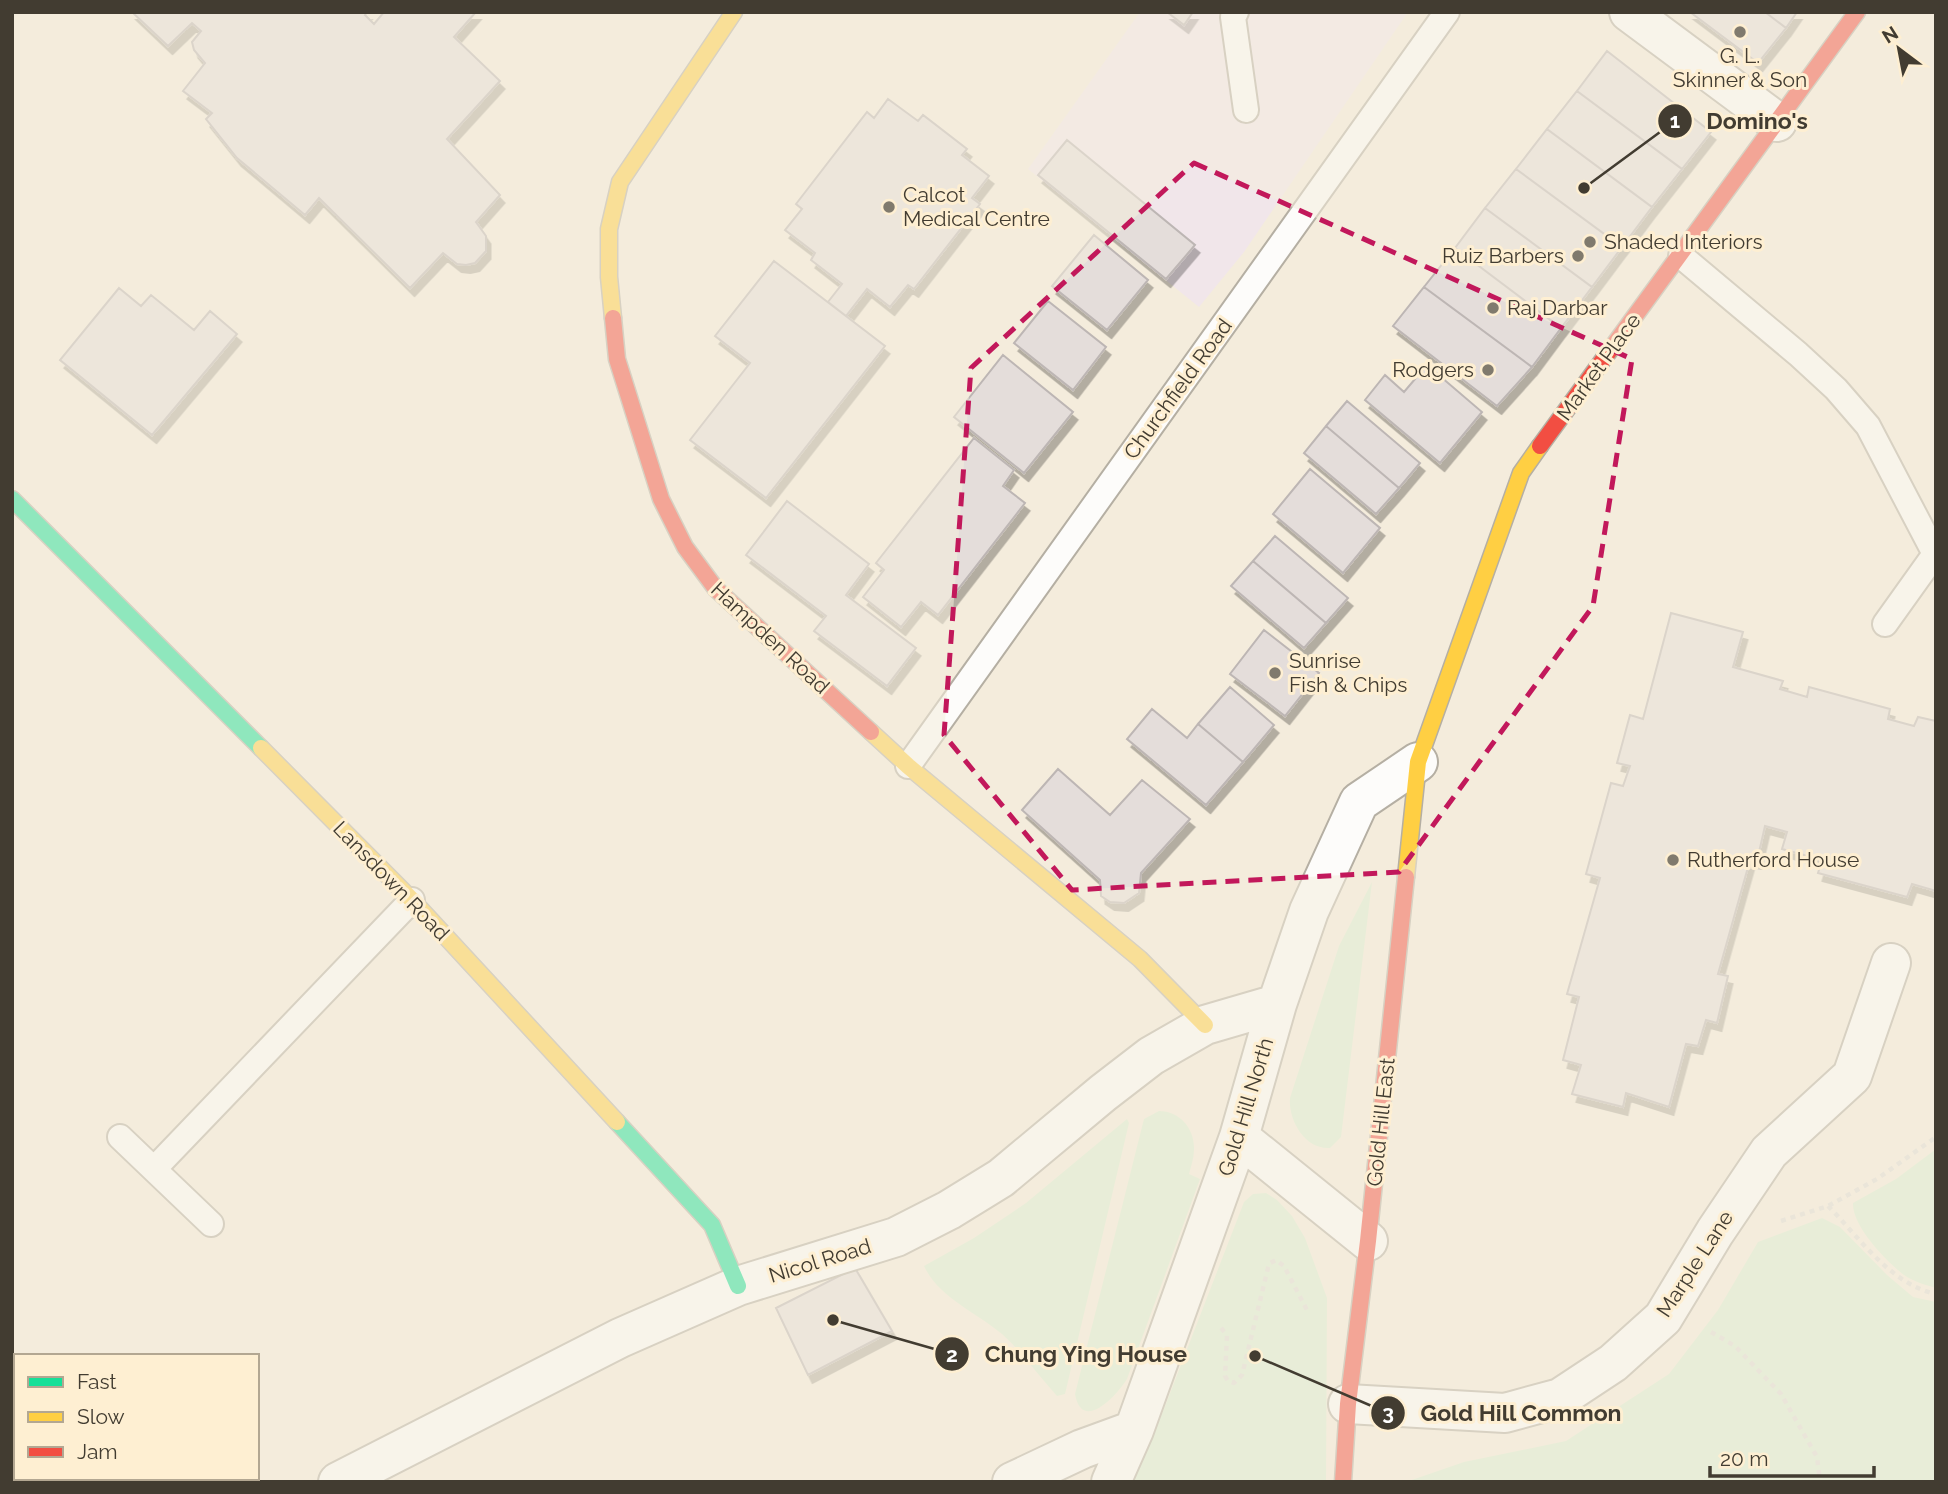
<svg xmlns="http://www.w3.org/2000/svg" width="1948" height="1494" font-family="Raleway,sans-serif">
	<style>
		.industrial { fill: #f1e6ea }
		.green { fill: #daeed2 }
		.building { fill: #e4ddda; stroke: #bdb6b4; stroke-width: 2; filter: url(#shadow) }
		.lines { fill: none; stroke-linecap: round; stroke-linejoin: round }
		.lane-casing { stroke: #b5afa3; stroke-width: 28 }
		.street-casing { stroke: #b5afa3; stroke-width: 42 }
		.fast-casing { stroke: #b5afa3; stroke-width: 19 }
		.slow-casing { stroke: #b5afa3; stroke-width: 19 }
		.jam-casing { stroke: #b5afa3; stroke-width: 19 }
		.path { stroke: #dedbd6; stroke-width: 4.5; stroke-dasharray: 5 5; stroke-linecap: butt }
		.lane { stroke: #fdfcfa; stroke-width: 24 }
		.street { stroke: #fdfcfa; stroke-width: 38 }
		.fast { stroke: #16e098; stroke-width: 16 }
		.slow { stroke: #ffcf43; stroke-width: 16 }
		.jam { stroke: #f24e42; stroke-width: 16 }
		.marked { fill: none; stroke: #c2185b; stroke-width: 5; stroke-dasharray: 14 9; stroke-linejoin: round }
		.poi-dot { fill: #807a6d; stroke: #feefd2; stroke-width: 2.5 }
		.labels { text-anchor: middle; stroke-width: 6; stroke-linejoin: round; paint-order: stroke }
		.poi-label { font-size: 21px; fill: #423c31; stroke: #feefd2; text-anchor: start }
		.street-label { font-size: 21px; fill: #423c31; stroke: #feefd2 }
		.leader { fill: none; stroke: #423c31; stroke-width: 2.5 }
		.callout-dot { fill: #423c31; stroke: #feefd2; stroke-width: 2.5 }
		.mark-label { font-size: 21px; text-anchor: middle; font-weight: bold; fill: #fff }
		.callout-label { font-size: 23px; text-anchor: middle; font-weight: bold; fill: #423c31; stroke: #feefd2; stroke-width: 6; stroke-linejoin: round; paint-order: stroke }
	</style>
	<defs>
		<filter id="shadow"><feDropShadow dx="4.5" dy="8" stdDeviation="0" flood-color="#0004"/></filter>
	</defs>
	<rect width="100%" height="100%" fill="#f4ecdc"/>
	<path class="industrial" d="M1140,12H1408L1244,252L1199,307L1028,169Z"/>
	<path class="green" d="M1372,882L1341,1137L1330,1148C1305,1150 1288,1120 1290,1098L1339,946Z
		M1159,1111C1180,1111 1195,1129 1194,1150C1194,1158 1191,1166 1189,1174L1200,1179L1127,1379C1118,1394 1082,1434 1075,1394L1144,1119Z
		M1127,1119L1129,1123L1065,1394L1057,1396C1039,1376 1022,1352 1002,1334C976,1312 939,1298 924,1266L974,1238L1026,1203Z
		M1936,1149V1288C1925,1285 1913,1281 1904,1275C1886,1261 1852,1226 1853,1203L1896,1179Z
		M1266,1193L1277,1200L1292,1216L1305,1238L1327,1298L1326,1482H1132L1162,1414L1244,1202L1253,1194Z
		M1822,1218L1840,1227L1887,1275L1913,1297L1936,1302V1482H1406L1464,1462L1566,1441L1669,1374L1718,1310L1758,1242Z"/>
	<path class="building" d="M132,12H367L365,15L374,24L384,12H476L454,37L500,81L447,139L500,195L476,222L486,236V251L475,263L466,265L457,264L443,253L410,288L319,198L305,215L237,158L206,119L212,113L183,91L205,63L194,50L192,42L201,31L192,23L168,46Z
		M1167,12H1193L1184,25Z
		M1690,12H1765L1786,28L1758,63Z
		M1765,12H1797L1786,28Z
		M1607,51L1711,132L1682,169L1577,91Z
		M1577,91L1682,169L1652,207L1547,129Z
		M888,99L918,121L923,115L967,149L962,155L989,176L972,198L980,204L914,289L908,285L890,307L867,289L846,316L828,302L842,284L811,260L815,253L785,230L802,209L796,204L867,112L874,118Z
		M1547,129L1652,207L1622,247L1516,169Z
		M1067,140L1195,245L1166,279L1038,175Z
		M1516,169L1622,247L1592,287L1485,208Z
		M1485,208L1592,287L1561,328L1455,248Z
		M1094,235L1148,280L1107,330L1052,286Z
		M1455,248L1561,328L1532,367L1424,287Z
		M774,261L885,346L766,498L690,440L750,363L715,336Z
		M1424,287L1532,367L1497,406L1393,326Z
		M119,288L141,306L151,295L194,330L210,311L237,334L152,435L60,360Z
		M1048,301L1106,347L1073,390L1014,343Z
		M1003,355L1073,412L1024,473L954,417Z
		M1427,365L1482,412L1440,463L1365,400L1385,375L1404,392Z
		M1347,401L1420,463L1399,488L1326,426Z
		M1326,426L1399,488L1376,514L1304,453Z
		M974,438L1014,470L1003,486L1025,503L938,615L921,602L901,627L863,597L884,570L876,563Z
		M1310,469L1380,528L1343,573L1273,514Z
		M787,501L869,564L846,595L916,648L887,686L814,631L826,616L746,555Z
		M1275,536L1348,598L1326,623L1253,561Z
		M1253,561L1326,623L1304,648L1231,586Z
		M1671,613L1743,632L1733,667L1783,681L1780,689L1807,697L1809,687L1890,709L1888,719L1914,726L1918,717L1936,721V891L1912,884L1907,897L1818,873L1822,860L1782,849L1787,832L1765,826L1757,861L1750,860L1718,974L1728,976L1717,1023L1706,1020L1698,1046L1686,1044L1669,1107L1626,1093L1623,1107L1572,1094L1581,1065L1563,1060L1579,997L1567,994L1600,878L1586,874L1611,783L1623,786L1630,766L1617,763L1630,715L1643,719Z
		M1264,630L1319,673L1285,716L1230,674Z
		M1230,687L1274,725L1243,762L1198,724Z
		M1152,709L1187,738L1198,724L1243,762L1206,805L1127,739Z
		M1058,769L1110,815L1142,780L1190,819L1141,873L1139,893L1124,903L1110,902L1101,896L1100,880L1022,810Z
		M855,1268L892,1331L808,1375L776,1308Z"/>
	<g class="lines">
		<g class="lane-casing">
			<path id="lane" d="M1236,12L1233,17L1246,110
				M1681,256L1798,354L1836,389L1868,426L1935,554L1885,624
				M908,766L1447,12
				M120,1137L211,1224
				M155,1168L412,900"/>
		</g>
		<g class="street-casing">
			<path id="street" d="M1629,12L1777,122
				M1239,1137L1368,1241
				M1348,1404L1505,1413L1560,1398L1613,1363L1663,1318L1715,1232L1769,1152L1852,1076L1891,963
				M12,1477L17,1482
				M338,1482L620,1338L738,1286L896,1237L949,1210L1001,1178L1103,1093L1151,1056L1205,1025L1277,1004
				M1012,1482L1082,1449L1134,1430
				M1111,1482L1134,1430L1239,1137L1277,1004L1309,911L1359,802L1418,762"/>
		</g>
		<g class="fast-casing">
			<path id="fast" d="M12,499L261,748
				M617,1122L712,1225L738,1286"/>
		</g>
		<g class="slow-casing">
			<path id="slow" d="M613,318L609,277V229L620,182L734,12
				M871,732L908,766L1140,959L1205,1025
				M261,748L412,900L617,1122
				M1406,877L1418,762L1521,473L1540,446"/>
		</g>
		<g class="jam-casing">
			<path id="jam" d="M613,318L617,359L661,499L685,547L716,589L871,732
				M1540,446L1857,12
				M1343,1482L1348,1404L1368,1241L1406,877"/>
		</g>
		<path class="path" d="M1828,1206C1860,1238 1890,1284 1936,1294
			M1781,1221L1828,1206L1877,1179L1936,1137
			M1221,1328L1227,1335L1225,1376L1228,1381L1234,1383L1242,1375L1268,1268L1270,1263L1276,1260L1284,1266L1309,1314
			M1711,1332L1735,1346L1781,1394L1817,1457L1820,1482"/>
		<use href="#lane" class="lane"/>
		<use href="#street" class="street"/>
		<use href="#fast" class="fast"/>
		<use href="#slow" class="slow"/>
		<use href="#jam" class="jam"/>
	</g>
	<path d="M0 0H1948V1494H0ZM1194,163L1632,359L1593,606L1399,872L1072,890L944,735L971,368Z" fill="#f4ecdc" fill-opacity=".55" fill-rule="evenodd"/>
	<path class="marked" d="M1194,163L1632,359L1593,606L1399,872L1072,890L944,735L971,368Z"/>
	<g class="poi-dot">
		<circle cx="1740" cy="32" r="7"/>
		<circle cx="889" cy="207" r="7"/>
		<circle cx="1590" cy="242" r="7"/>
		<circle cx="1578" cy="256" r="7"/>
		<circle cx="1493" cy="308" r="7"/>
		<circle cx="1488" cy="370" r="7"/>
		<circle cx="1275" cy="673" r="7"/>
		<circle cx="1673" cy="860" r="7"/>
	</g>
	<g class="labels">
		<g class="poi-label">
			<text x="1740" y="63" text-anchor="middle">G. L.<tspan x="1740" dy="24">Skinner &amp; Son</tspan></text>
			<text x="903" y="202">Calcot<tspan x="903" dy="24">Medical Centre</tspan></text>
			<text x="1604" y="249">Shaded Interiors</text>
			<text x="1564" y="263" text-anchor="end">Ruiz Barbers</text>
			<text x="1507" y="315">Raj Darbar</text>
			<text x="1474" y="377" text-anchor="end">Rodgers</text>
			<text x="1289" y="668">Sunrise<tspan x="1289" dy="24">Fish &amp; Chips</tspan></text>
			<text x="1687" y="867">Rutherford House</text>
		</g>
		<g class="street-label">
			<text transform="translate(1599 367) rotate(-54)" y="7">Market Place</text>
			<text transform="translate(1178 389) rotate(-54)" y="7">Churchfield Road</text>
			<text transform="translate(770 638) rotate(43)" y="7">Hampden Road</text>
			<text transform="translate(391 881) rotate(46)" y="7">Lansdown Road</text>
			<text transform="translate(1246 1107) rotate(-73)" y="7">Gold Hill North</text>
			<text transform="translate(1381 1122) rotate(-84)" y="7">Gold Hill East</text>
			<text transform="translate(820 1261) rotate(-17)" y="7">Nicol Road</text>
			<text transform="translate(1695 1264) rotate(-57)" y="7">Marple Lane</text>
		</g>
	</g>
	<path class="leader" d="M1584 188L1675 121M833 1320L952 1354M1255 1356L1388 1413"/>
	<g class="callout-dot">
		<circle cx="1584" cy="188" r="7"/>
		<circle cx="833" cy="1320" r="7"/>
		<circle cx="1255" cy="1356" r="7"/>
		<circle cx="1675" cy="121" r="18"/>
		<circle cx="952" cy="1354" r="18"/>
		<circle cx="1388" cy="1413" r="18"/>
	</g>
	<g class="mark-label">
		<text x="1675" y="128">1</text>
		<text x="952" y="1362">2</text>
		<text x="1388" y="1420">3</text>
	</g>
	<g class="callout-label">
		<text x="1757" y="129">Domino's</text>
		<text x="1086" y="1362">Chung Ying House</text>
		<text x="1521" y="1421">Gold Hill Common</text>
	</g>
	<rect width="1948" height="1494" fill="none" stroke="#423c31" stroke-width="28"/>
	<rect x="14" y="1354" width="245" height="126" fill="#feefd2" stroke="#b3a792" stroke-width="2"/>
	<rect x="28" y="1377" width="35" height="10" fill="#16e098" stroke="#b3a792" stroke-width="2"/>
	<text x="77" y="1389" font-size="21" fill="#423c31">Fast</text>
	<rect x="28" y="1412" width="35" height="10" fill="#ffcf43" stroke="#b3a792" stroke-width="2"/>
	<text x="77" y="1424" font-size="21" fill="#423c31">Slow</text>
	<rect x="28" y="1447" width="35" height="10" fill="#f24e42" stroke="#b3a792" stroke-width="2"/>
	<text x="77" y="1459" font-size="21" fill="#423c31">Jam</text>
	<g transform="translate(1899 49) rotate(328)" stroke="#feefd2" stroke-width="5" paint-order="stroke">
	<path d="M0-5L12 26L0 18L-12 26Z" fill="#423c31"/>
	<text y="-10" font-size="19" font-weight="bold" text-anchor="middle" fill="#423c31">N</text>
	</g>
	<path d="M1710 1466v10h164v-10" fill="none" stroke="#423c31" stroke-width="3.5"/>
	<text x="1720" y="1466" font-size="21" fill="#423c31" stroke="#feefd2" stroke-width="5" paint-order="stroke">20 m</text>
</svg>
